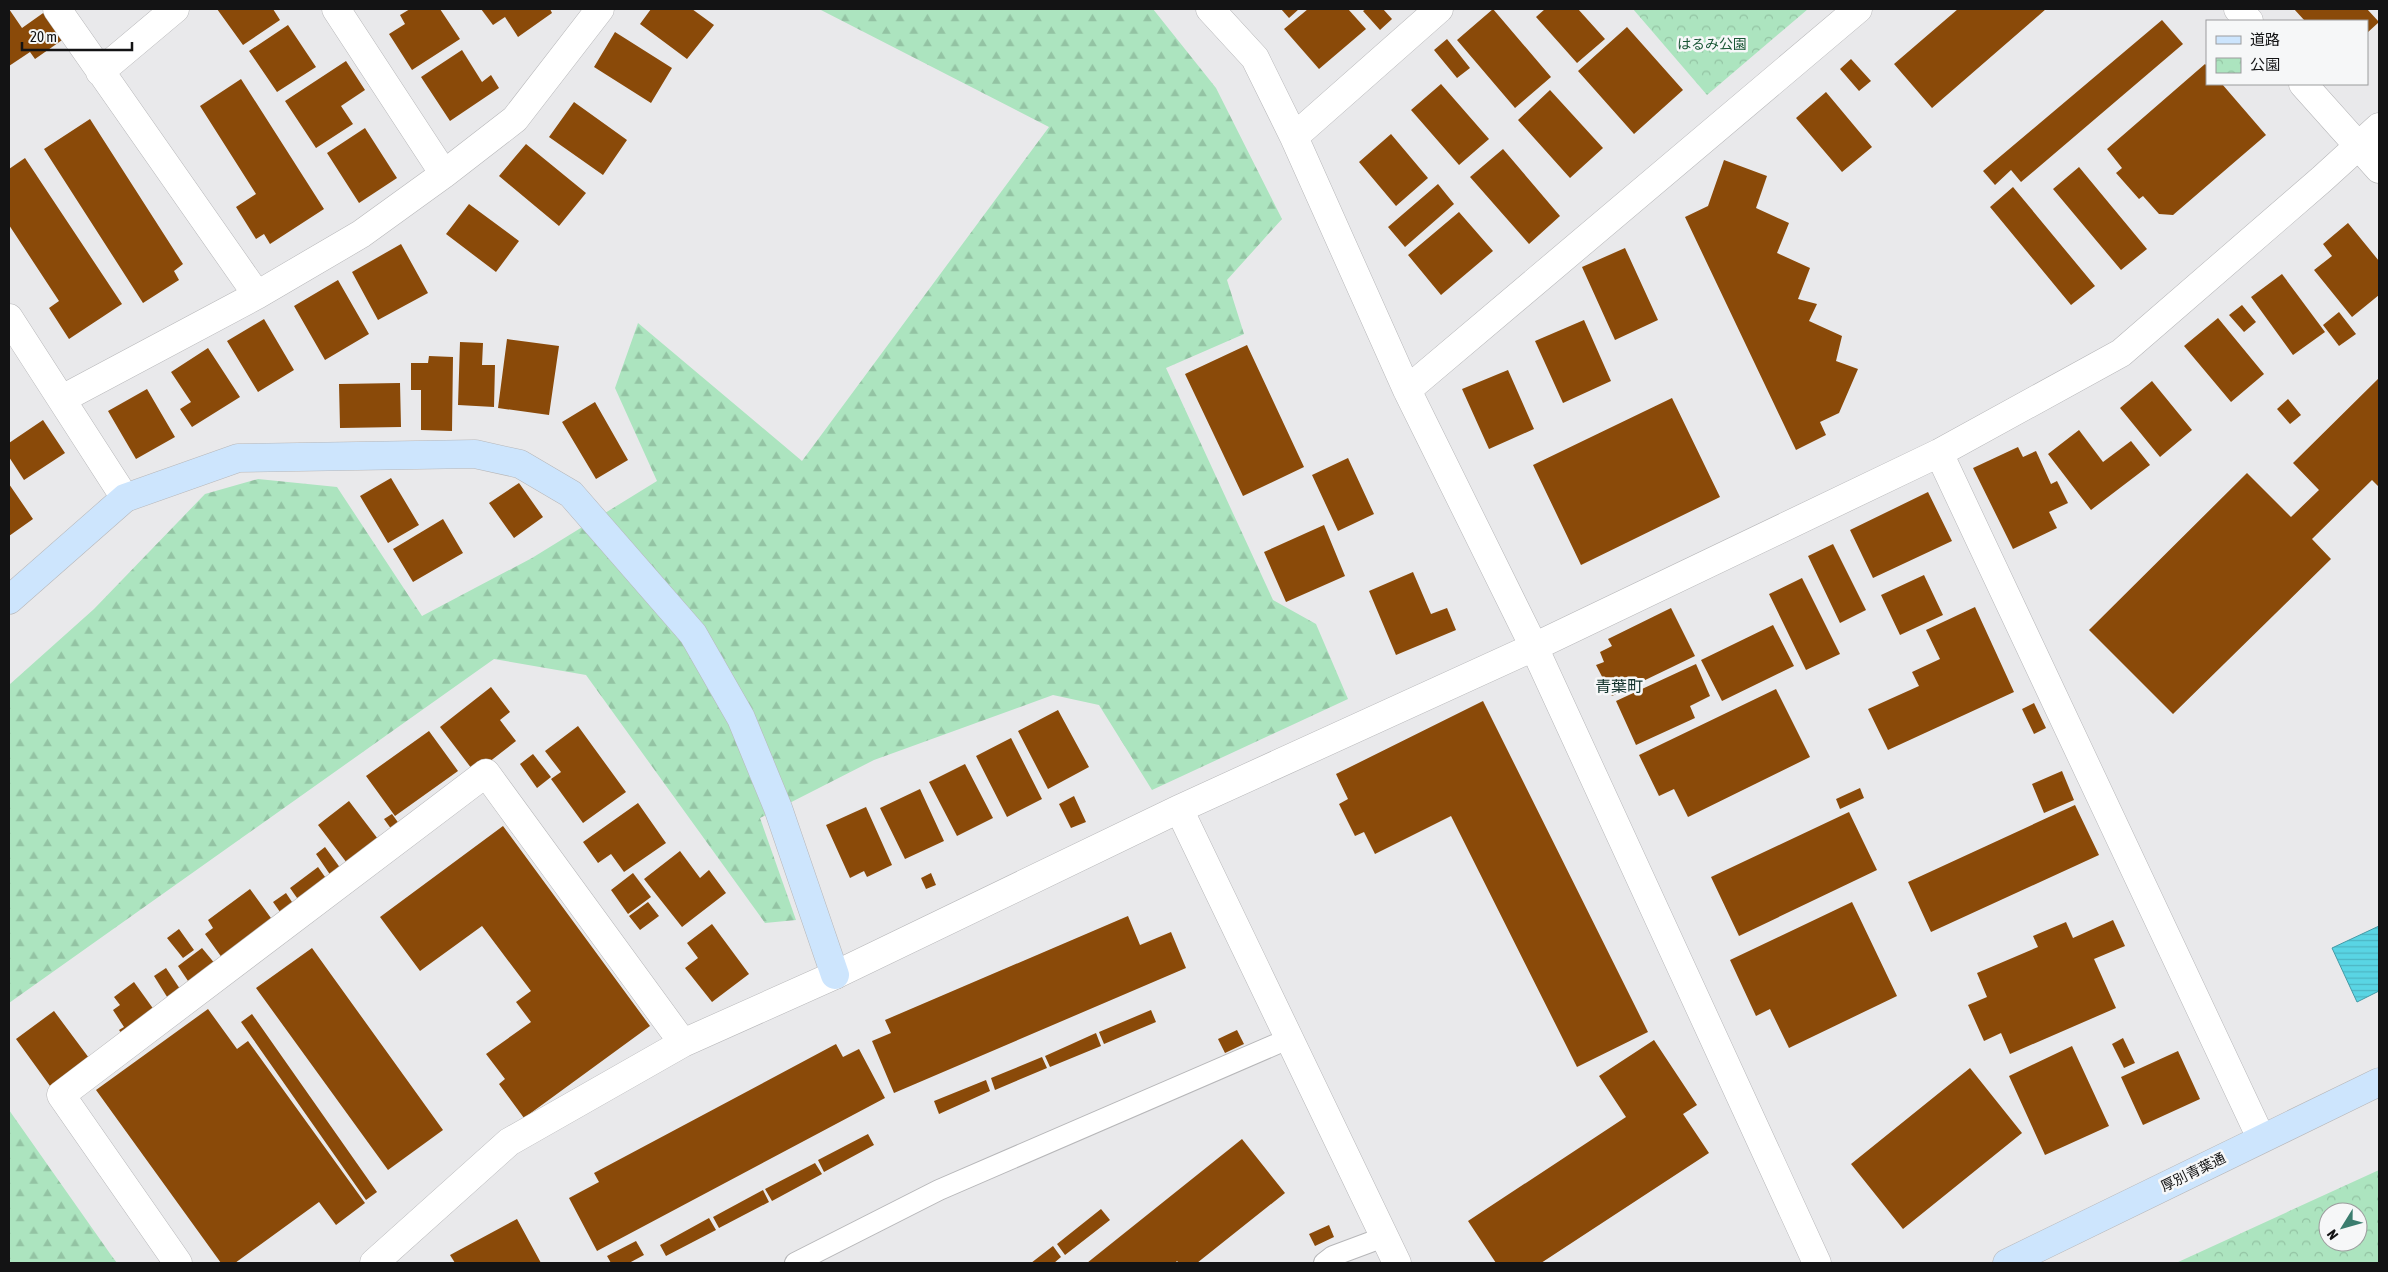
<svg xmlns="http://www.w3.org/2000/svg" width="2388" height="1272" font-family="'Asap Condensed','Noto Sans JP',sans-serif">
	<style>
		.forest { fill: url(#forest-firs) }
		.park { fill: url(#park-crowns); fill-rule: evenodd }
		.water { fill: url(#water-rules); stroke: #449ba6 }
		.building { fill: #8a4a09 }
		.lines { fill: none; stroke-linecap: round; stroke-linejoin: round }
		.lane-casing { stroke: #b7b7b9; stroke-width: 22 }
		.street-casing { stroke: #b7b7b9; stroke-width: 29 }
		.secondary-casing { stroke: #b7b7b9; stroke-width: 29 }
		.lane { stroke: #fff; stroke-width: 20 }
		.street { stroke: #fff; stroke-width: 28 }
		.secondary { stroke: #cde5fd; stroke-width: 28 }
		.labels { text-anchor: middle; stroke-width: 5; stroke-linejoin: round; paint-order: stroke }
		.park-label { font-size: 14px; fill: #1a5736; stroke: #f6f7f8 }
		.street-label { font-size: 14px; fill: #131314; stroke: #f6f7f8 }
		.quarter-label { font-size: 16px; fill: #0f3029; stroke: #f6f7f8 }
	</style>
	<defs>
		<pattern id="forest-firs" width="22" height="20" patternUnits="userSpaceOnUse" patternTransform="scale(1.25)"><rect width="22" height="20" fill="#ace4bf"/><path d="M5 1l3.5 6h-7zM16 11l3.5 6h-7z" fill="#93c3a3"/></pattern>
		<pattern id="park-crowns" width="20" height="18" patternUnits="userSpaceOnUse" patternTransform="scale(1.25)"><rect width="20" height="18" fill="#ace4bf"/><path d="M2 6a3 3 0 1 1 6 0M12 15a3 3 0 1 1 6 0" fill="none" stroke="#93c3a3"/></pattern>
		<pattern id="water-rules" width="6" height="5" patternUnits="userSpaceOnUse" patternTransform="scale(1.25)"><rect width="6" height="5" fill="#59d5e4"/><path d="M0 2.5h6" fill="none" stroke="#4db6c3"/></pattern>
	</defs>
	<rect width="100%" height="100%" fill="#e9e9eb"/>
	<path class="forest" d="M819,9H1153L1216,88L1282,219L1227,280L1244,334L1166,368L1273,600L1316,624L1348,699L1152,790L1099,705L1053,695L874,760L760,818L796,920L765,923L586,675L494,659L9,1003V685L94,609L205,494L258,479L337,487L422,616L532,558L657,481L615,388L638,323L802,461L1049,127Z
		M9,1110L111,1255L117,1263H9Z"/>
	<path class="park" d="M1633,9H1808L1707,95Z
		M2379,1170V1263H2176ZM2328,1212H2358V1242H2328Z"/>
	<path class="water" d="M2379,926V991L2357,1002L2332,948Z"/>
	<path class="building" d="M9,9L22,28L46,11L65,38L35,59L30,52L9,66Z
		M217,9H273L280,20L243,45Z
		M410,9H440L460,39L412,70L389,34L405,24L400,15Z
		M481,9H550L552,13L518,37L505,17L493,25Z
		M651,9H692L714,25L687,59L640,24Z
		M1281,9H1299L1289,18Z
		M1308,9H1348L1366,29L1319,69L1284,29Z
		M1366,9H1383L1392,19L1380,30L1363,11Z
		M1493,9L1551,77L1515,108L1457,40Z
		M1545,9H1578L1605,39L1577,63L1536,17Z
		M1958,9H2046L1932,108L1894,64Z
		M2294,9H2367L2379,22L2367,33V21H2305Z
		M2162,20L2183,44L2021,182L2011,170L1995,185L1983,171Z
		M288,25L316,67L277,92L249,51Z
		M1627,27L1683,90L1634,134L1578,71Z
		M615,32L672,68L651,103L594,67Z
		M1447,39L1470,68L1457,78L1434,50Z
		M462,50L482,82L491,75L499,88L450,121L421,77Z
		M1851,59L1871,81L1859,91L1840,69Z
		M346,61L365,90L341,106L353,124L316,148L285,101Z
		M2205,64L2207,66V84H2222L2266,135L2173,215L2159,214L2143,196L2139,199L2116,173L2122,168L2107,149Z
		M241,79L324,209L270,244L264,234L256,239L236,207L256,194L200,106Z
		M1441,84L1489,139L1459,165L1411,110Z
		M1550,90L1603,148L1570,178L1518,120Z
		M1826,92L1872,147L1842,172L1796,118Z
		M574,102L627,140L603,175L549,137Z
		M90,119L183,264L174,271L179,280L143,303L44,149Z
		M365,128L397,178L359,203L327,153Z
		M1391,134L1428,178L1396,206L1359,162Z
		M526,144L586,193L559,226L499,176Z
		M1503,149L1560,216L1529,244L1470,177Z
		M25,158L122,304L69,339L49,308L59,301L9,225V169Z
		M1724,160L1767,176L1756,208L1789,223L1777,253L1810,268L1798,299L1817,304L1809,321L1842,336L1836,361L1858,369L1839,413L1820,422L1826,435L1796,450L1685,217L1708,206Z
		M2079,167L2147,249L2121,270L2053,189Z
		M1438,184L1454,204L1405,247L1388,227Z
		M2013,187L2095,286L2071,305L1990,207Z
		M469,204L519,241L496,272L446,234Z
		M1459,212L1493,251L1441,295L1408,255Z
		M2348,223L2379,261V295L2352,317L2314,270L2332,256L2323,244Z
		M401,244L428,293L378,320L352,272Z
		M1625,248L1658,320L1615,340L1582,267Z
		M2282,274L2325,332L2293,355L2251,297Z
		M338,280L369,334L325,360L294,306Z
		M2242,305L2256,322L2244,332L2229,315Z
		M2339,312L2356,334L2339,346L2323,325Z
		M2218,318L2264,374L2231,402L2184,346Z
		M264,319L294,370L258,392L227,341Z
		M1584,320L1611,381L1563,403L1535,341Z
		M507,339L559,346L549,415L498,408Z
		M460,342L483,343L482,365H495L494,407L458,405Z
		M1247,345L1304,467L1243,496L1185,374Z
		M208,348L240,397L192,427L180,409L191,402L171,372Z
		M429,356L453,357L452,431L421,430V390H411V363H428Z
		M1508,370L1534,429L1489,449L1462,389Z
		M2379,378V487L2372,480L2312,539L2331,559L2173,714L2089,630L2247,473L2291,517L2319,490L2293,463Z
		M2152,381L2192,430L2160,457L2120,408Z
		M400,383L401,427L340,428L339,384Z
		M147,389L175,437L136,459L108,411Z
		M1672,398L1720,497L1581,565L1533,465Z
		M2288,399L2301,415L2290,424L2277,409Z
		M595,402L628,460L596,479L562,422Z
		M43,420L65,453L24,480L9,457V443Z
		M2079,430L2103,462L2131,441L2150,465L2091,510L2048,454Z
		M2018,447L2023,457L2036,451L2051,484L2057,481L2068,503L2049,512L2057,528L2013,549L1973,468Z
		M1348,458L1374,514L1338,531L1312,475Z
		M391,478L419,525L388,543L360,496Z
		M519,483L543,517L514,538L489,503Z
		M9,484L33,519L9,536Z
		M1928,492L1952,541L1873,578L1850,530Z
		M443,519L463,553L413,582L393,549Z
		M1324,525L1345,576L1286,602L1264,552Z
		M1833,544L1866,610L1840,623L1808,556Z
		M1413,572L1431,614L1447,608L1456,630L1396,655L1369,591Z
		M1924,575L1943,615L1900,635L1881,595Z
		M1802,578L1840,654L1806,670L1769,594Z
		M1975,607L2014,692L1888,750L1868,709L1919,686L1912,672L1940,659L1926,630Z
		M1671,608L1695,656L1612,696L1596,665L1604,662L1600,652L1612,646L1608,639Z
		M1773,625L1794,666L1722,701L1701,660Z
		M1696,664L1710,696L1690,706L1695,718L1636,745L1616,701Z
		M491,687L510,712L500,720L516,741L475,773L440,727Z
		M1776,689L1810,757L1688,817L1674,789L1659,796L1639,755Z
		M1483,701L1648,1032L1577,1067L1451,816L1375,854L1364,832L1355,836L1339,804L1348,799L1336,774Z
		M2034,703L2046,728L2034,734L2022,709Z
		M1058,710L1089,767L1048,789L1018,731Z
		M578,726L626,792L583,823L551,779L561,772L545,751Z
		M429,731L458,771L395,816L366,776Z
		M1011,738L1042,799L1007,817L976,756Z
		M533,754L551,777L537,788L520,764Z
		M965,764L993,818L957,836L929,782Z
		M2062,771L2074,800L2044,813L2032,784Z
		M1860,788L1864,798L1840,809L1836,799Z
		M920,789L944,841L905,859L880,808Z
		M1074,796L1086,822L1071,828L1059,804Z
		M349,801L381,843L350,867L318,825Z
		M638,803L666,843L624,872L611,854L598,863L583,842Z
		M2075,805L2099,855L1931,932L1908,882Z
		M866,807L892,865L867,877L864,871L850,878L826,825Z
		M1849,812L1877,870L1739,936L1711,877Z
		M392,814L405,832L397,837L384,819Z
		M503,826L650,1026L524,1118L499,1084L505,1079L486,1054L531,1022L516,1002L531,991L482,926L420,971L380,917Z
		M325,847L341,869L331,876L316,854Z
		M680,851L700,878L709,870L726,893L682,927L644,879Z
		M318,867L330,884L302,905L290,888Z
		M633,873L651,897L628,914L611,890Z
		M931,873L936,885L926,889L921,878Z
		M250,889L276,925L225,962L205,934L213,928L208,920Z
		M286,893L298,911L285,919L273,902Z
		M648,902L659,916L640,930L629,916Z
		M1852,902L1897,996L1789,1048L1770,1009L1756,1016L1730,960Z
		M1128,916L1140,945L1171,932L1186,968L894,1093L872,1041L891,1033L885,1020Z
		M2113,920L2125,946L2094,959L2116,1008L2010,1054L2001,1033L1984,1041L1968,1005L1987,997L1977,973L2038,947L2033,936L2066,922L2073,938Z
		M712,924L749,974L712,1002L685,968L698,958L687,943Z
		M179,929L194,950L183,958L167,938Z
		M202,948L216,965L190,984L178,966Z
		M312,948L443,1130L388,1170L256,988Z
		M166,968L182,992L169,1000L154,976Z
		M134,982L157,1014L125,1038L119,1030L124,1027L113,1010L120,1005L114,997Z
		M208,1009L237,1049L248,1041L365,1203L336,1225L319,1202L235,1263H221L96,1090Z
		M1151,1010L1156,1022L1104,1044L1099,1032Z
		M54,1011L89,1058L50,1086L16,1039Z
		M252,1014L377,1192L366,1200L241,1022Z
		M1237,1030L1244,1044L1225,1053L1218,1039Z
		M1096,1033L1101,1046L1050,1067L1045,1056Z
		M2123,1038L2135,1063L2124,1068L2112,1044Z
		M1654,1040L1697,1105L1683,1114L1709,1153L1541,1263H1496L1468,1221L1626,1117L1599,1076Z
		M836,1044L843,1057L859,1049L885,1098L597,1251L569,1198L599,1182L594,1173Z
		M2072,1046L2109,1126L2045,1155L2009,1076Z
		M2178,1051L2200,1099L2143,1125L2121,1077Z
		M1042,1057L1047,1068L995,1090L991,1078Z
		M1970,1068L2022,1133L1903,1229L1851,1164Z
		M986,1080L990,1091L939,1114L934,1101Z
		M868,1134L874,1145L824,1172L818,1160Z
		M1242,1139L1285,1193L1197,1263H1179L1177,1261L1175,1263H1087Z
		M815,1163L822,1174L772,1201L765,1189Z
		M763,1190L769,1202L719,1228L713,1217Z
		M1101,1209L1110,1220L1065,1255L1057,1244Z
		M709,1218L716,1230L666,1256L660,1245Z
		M517,1219L541,1263H455L450,1255Z
		M1329,1225L1334,1237L1315,1246L1309,1234Z
		M636,1241L644,1255L629,1263H611L607,1256Z
		M1053,1246L1061,1257L1054,1263H1031Z"/>
	<g class="lines">
		<g class="lane-casing">
			<path id="lane" d="M795,1263L939,1190L1288,1039
				M1324,1263L1333,1256L1384,1237"/>
		</g>
		<g class="street-casing">
			<path id="street" d="M57,9L257,295
				M336,9L444,174
				M1210,9L1255,58L1294,137L1407,390L1534,647L1817,1263
				M2238,9L2249,21
				M100,72L175,9
				M2303,84L2379,169
				M1294,137L1439,9
				M9,318L125,498
				M1407,390L1858,9
				M62,399L257,295L361,234L444,174L515,119L600,9
				M1939,453L2261,1138
				M1179,809L1397,1263
				M178,1263L61,1095L486,773L683,1043
				M374,1263L509,1142L683,1043L835,975L1179,809L1534,647L1939,453L2121,353L2322,179L2379,127"/>
		</g>
		<g class="secondary-casing">
			<path id="secondary" d="M9,600L125,498L238,458L475,454L520,464L571,494L693,634L741,718L778,808L835,975
				M2007,1263L2379,1082"/>
		</g>
		<use href="#lane" class="lane"/>
		<use href="#street" class="street"/>
		<use href="#secondary" class="secondary"/>
	</g>
	<g class="labels">
		<g class="park-label">
			<text x="1712" y="49">はるみ公園</text>
		</g>
		<g class="street-label">
			<text transform="translate(2193 1172) rotate(-26)" y="5">厚別青葉通</text>
		</g>
		<g class="quarter-label">
			<text x="1619" y="692">青葉町</text>
		</g>
	</g>
	<rect width="2388" height="1272" fill="none" stroke="#131314" stroke-width="20"/>
	<rect x="2206" y="20" width="162" height="65" fill="#f6f7f8" stroke="#9b9c9d"/>
	<rect x="2216" y="36" width="25" height="8" fill="#cde5fd" stroke="#9b9c9d"/>
	<text x="2250" y="45" font-size="15" fill="#131314">道路</text>
	<rect x="2216" y="58" width="25" height="15" fill="url(#park-crowns)" stroke="#9b9c9d"/>
	<text x="2250" y="70" font-size="15" fill="#131314">公園</text>
	<g transform="translate(2343 1227) rotate(233)"><circle r="24" fill="#f6f7f8" stroke="#9b9c9d"/>
	<path d="M0-4L9 19L0 12L-9 19Z" fill="#3b7d6f"/>
	<text y="-8" font-size="14" font-weight="bold" text-anchor="middle" fill="#131314">N</text>
	</g>
	<path d="M22 42v8h110v-8" fill="none" stroke="#131314" stroke-width="2.5"/>
	<text x="30" y="42" font-size="15" fill="#131314" stroke="#f6f7f8" stroke-width="4" paint-order="stroke">20 m</text>
</svg>
